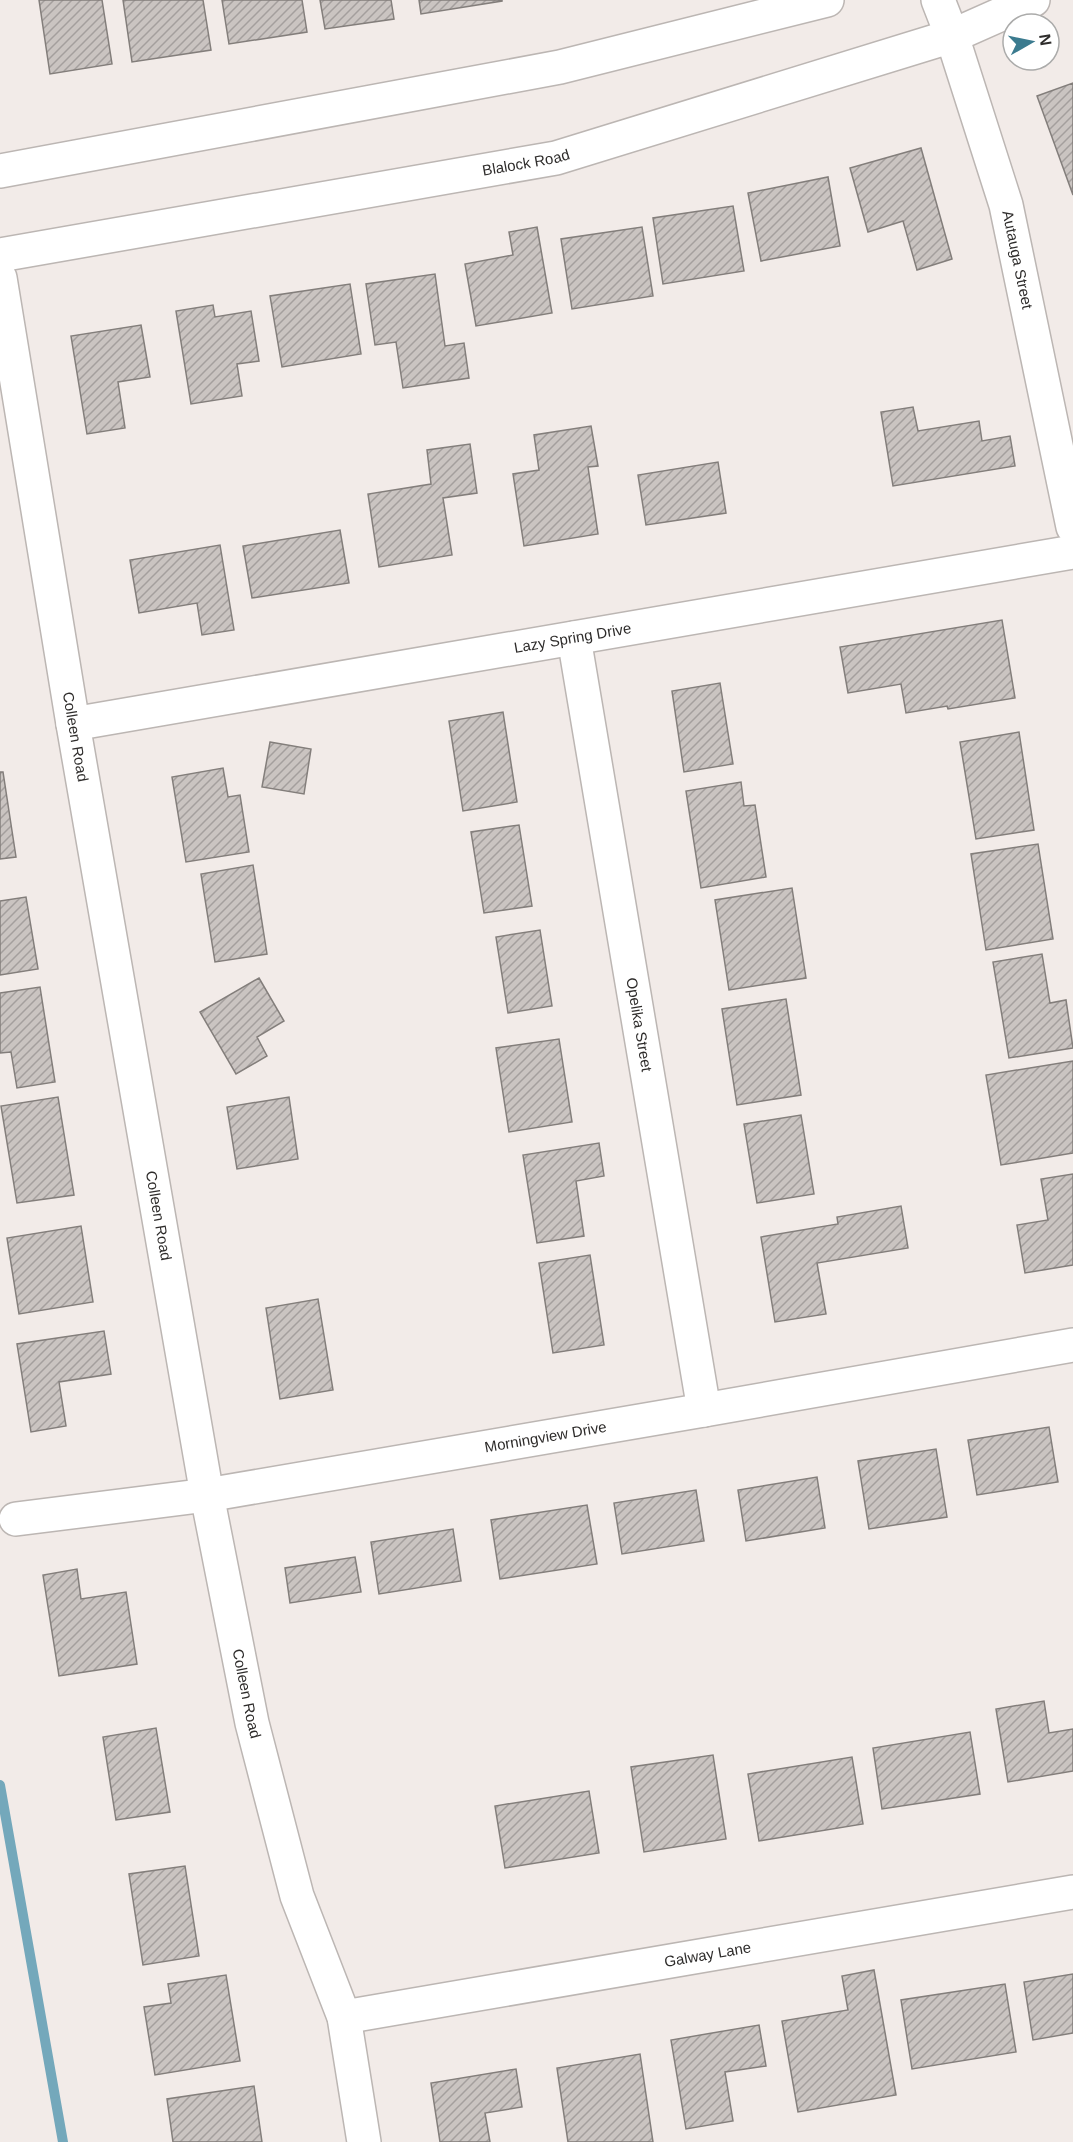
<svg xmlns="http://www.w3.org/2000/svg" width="1073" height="2142" font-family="Helvetica,sans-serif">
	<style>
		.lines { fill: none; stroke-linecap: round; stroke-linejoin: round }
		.stream { stroke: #74a8bb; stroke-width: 10 }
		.building { fill: url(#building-hatch); stroke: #837e7b; stroke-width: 1.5 }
		.street-casing { stroke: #bcb6b3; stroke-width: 36 }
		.secondary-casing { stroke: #bcb6b3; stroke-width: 36 }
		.street { stroke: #fff; stroke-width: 33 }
		.secondary { stroke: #fff; stroke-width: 33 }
		.labels { text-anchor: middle; stroke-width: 6; stroke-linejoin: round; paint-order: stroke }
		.street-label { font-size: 15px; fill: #2e2c2b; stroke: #fff }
	</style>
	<defs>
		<pattern id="building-hatch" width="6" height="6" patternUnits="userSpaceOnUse" patternTransform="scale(1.5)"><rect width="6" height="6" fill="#cac4c1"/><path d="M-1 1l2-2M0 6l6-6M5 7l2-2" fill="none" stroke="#a49f9d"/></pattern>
	</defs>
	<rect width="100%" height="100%" fill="#f2ebe8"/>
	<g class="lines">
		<path class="stream" d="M0,1785L63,2142"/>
	</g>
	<path class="building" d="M39,0H102L112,64L50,74Z
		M123,0H203L211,50L132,62Z
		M222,0H302L307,32L229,44Z
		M320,0H391L394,19L325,29Z
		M419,0H502V1L421,14Z
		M1073,83V195L1037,96Z
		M921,148L952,259L917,270L903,221L868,232L850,168Z
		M828,177L840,246L761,261L748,193Z
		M733,206L744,271L663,284L653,218Z
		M537,227L552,313L476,326L465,264L513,255L509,232Z
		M642,227L653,296L572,309L561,239Z
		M435,274L445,346L464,343L469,378L403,388L396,342L375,345L366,284Z
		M350,284L361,354L282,367L270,296Z
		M213,305L215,317L251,311L259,361L237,364L242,396L191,404L176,311Z
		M141,325L150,377L118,382L125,428L87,434L71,336Z
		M913,407L918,431L979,421L982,441L1010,436L1015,466L893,486L881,412Z
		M591,426L598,466L588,467L598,534L524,546L513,474L539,470L534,435Z
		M470,444L477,493L443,498L452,555L379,567L368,494L431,484L427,450Z
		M718,462L726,513L646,525L638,475Z
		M340,530L349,583L252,598L243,546Z
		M220,545L234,630L202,635L197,603L139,613L130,560Z
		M1002,620L1015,698L948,709L947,706L906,713L901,684L848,693L840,647Z
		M720,683L733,764L684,772L672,691Z
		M503,712L517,802L463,811L449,721Z
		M1019,732L1034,830L976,839L960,742Z
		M270,742L311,749L304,794L262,787Z
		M223,768L228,797L240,795L249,852L186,862L172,777Z
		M0,772H3L16,857L0,859Z
		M741,782L744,806L755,805L766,877L701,888L686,791Z
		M519,825L532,906L484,913L471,832Z
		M1038,844L1053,939L986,950L971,854Z
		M253,865L267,954L215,962L201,874Z
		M792,888L806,978L729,990L715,900Z
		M26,897L38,969L0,975V901Z
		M540,930L552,1006L508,1013L496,937Z
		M1042,954L1050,1003L1066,1000L1073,1048L1009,1058L993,962Z
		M259,978L284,1021L257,1037L267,1056L236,1074L200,1012Z
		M40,987L55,1082L17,1088L11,1052L0,1053V993Z
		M786,999L801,1095L737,1105L722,1009Z
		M559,1039L572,1122L509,1132L496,1048Z
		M1073,1061V1153L1001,1165L986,1075Z
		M58,1097L74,1195L17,1203L1,1106Z
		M289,1097L298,1159L237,1169L227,1107Z
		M801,1115L814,1194L757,1203L744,1124Z
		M599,1143L604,1176L576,1181L584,1236L537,1243L523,1155Z
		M1073,1174V1265L1025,1273L1017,1225L1048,1220L1041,1179Z
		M901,1206L908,1248L817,1263L826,1314L775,1322L761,1237L838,1224L837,1217Z
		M81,1226L93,1302L19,1314L7,1238Z
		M590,1255L604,1345L553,1353L539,1263Z
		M318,1299L333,1390L280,1399L266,1308Z
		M104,1331L111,1374L59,1382L66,1426L31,1432L17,1344Z
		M1049,1427L1058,1482L977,1495L968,1440Z
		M936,1449L947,1517L869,1529L858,1461Z
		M817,1477L825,1528L746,1541L738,1490Z
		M696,1490L704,1541L622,1554L614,1503Z
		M587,1505L597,1564L500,1579L491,1520Z
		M453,1529L461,1581L379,1594L371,1542Z
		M355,1557L361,1592L290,1603L285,1568Z
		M77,1569L81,1599L126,1592L137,1664L59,1676L43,1575Z
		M1044,1701L1049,1733L1073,1729V1771L1008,1782L996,1709Z
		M156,1728L170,1812L116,1820L103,1737Z
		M970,1732L980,1794L882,1809L873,1748Z
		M713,1755L726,1839L644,1852L631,1767Z
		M852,1757L863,1824L759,1841L748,1774Z
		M589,1791L599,1853L505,1868L495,1806Z
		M185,1866L199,1956L143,1965L129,1874Z
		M874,1970L896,2095L798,2112L782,2021L848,2010L842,1976Z
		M1073,1974V2033L1033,2040L1024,1982Z
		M226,1975L240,2061L155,2075L144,2007L171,2003L168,1984Z
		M1005,1984L1016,2052L912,2069L901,2000Z
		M759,2025L766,2066L725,2072L733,2121L686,2129L671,2040Z
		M640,2054L653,2142H568L557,2068Z
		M516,2069L522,2107L485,2113L490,2142H440L431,2083Z
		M254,2086L262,2142H173L167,2099Z"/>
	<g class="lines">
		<g class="street-casing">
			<g id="street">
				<path id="s1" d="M938,0L952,36L1006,205L1073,527"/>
				<path id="s2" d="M0,278L73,724L207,1495L252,1723L297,1896L344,2017L364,2142"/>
				<path id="s3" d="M574,638L704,1410"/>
				<path id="s4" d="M73,724L1073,552"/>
				<path id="s5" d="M16,1519L207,1495L704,1410L1073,1345"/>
				<path id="s6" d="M344,2017L1073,1892"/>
			</g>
		</g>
		<g class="secondary-casing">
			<g id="secondary">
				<path d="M0,171L560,67L827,0"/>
				<path id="s7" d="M0,255L556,158L952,36L1033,0"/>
			</g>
		</g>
		<use href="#street" class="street"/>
		<use href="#secondary" class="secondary"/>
	</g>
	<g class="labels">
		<g class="street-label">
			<text dy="5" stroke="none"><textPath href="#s7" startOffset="534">Blalock Road</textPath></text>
			<text dy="5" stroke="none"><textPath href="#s1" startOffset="272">Autauga Street</textPath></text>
			<text dy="5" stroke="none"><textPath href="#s4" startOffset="507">Lazy Spring Drive</textPath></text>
			<text dy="5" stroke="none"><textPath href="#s2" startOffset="465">Colleen Road</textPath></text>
			<text dy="5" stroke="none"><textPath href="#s3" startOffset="392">Opelika Street</textPath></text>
			<text dy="5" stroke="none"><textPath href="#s2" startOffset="951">Colleen Road</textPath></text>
			<text dy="5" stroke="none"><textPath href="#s5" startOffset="536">Morningview Drive</textPath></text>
			<text dy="5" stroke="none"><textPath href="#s2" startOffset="1437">Colleen Road</textPath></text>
			<text dy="5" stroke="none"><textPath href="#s6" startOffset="369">Galway Lane</textPath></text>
		</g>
	</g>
	<g transform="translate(1031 42) rotate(81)"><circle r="28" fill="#ffffff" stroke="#ababaa" stroke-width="1.5"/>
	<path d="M0-4.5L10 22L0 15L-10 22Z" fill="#3b7b8f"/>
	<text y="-9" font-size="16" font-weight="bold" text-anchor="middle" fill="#2e2c2b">N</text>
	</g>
</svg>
